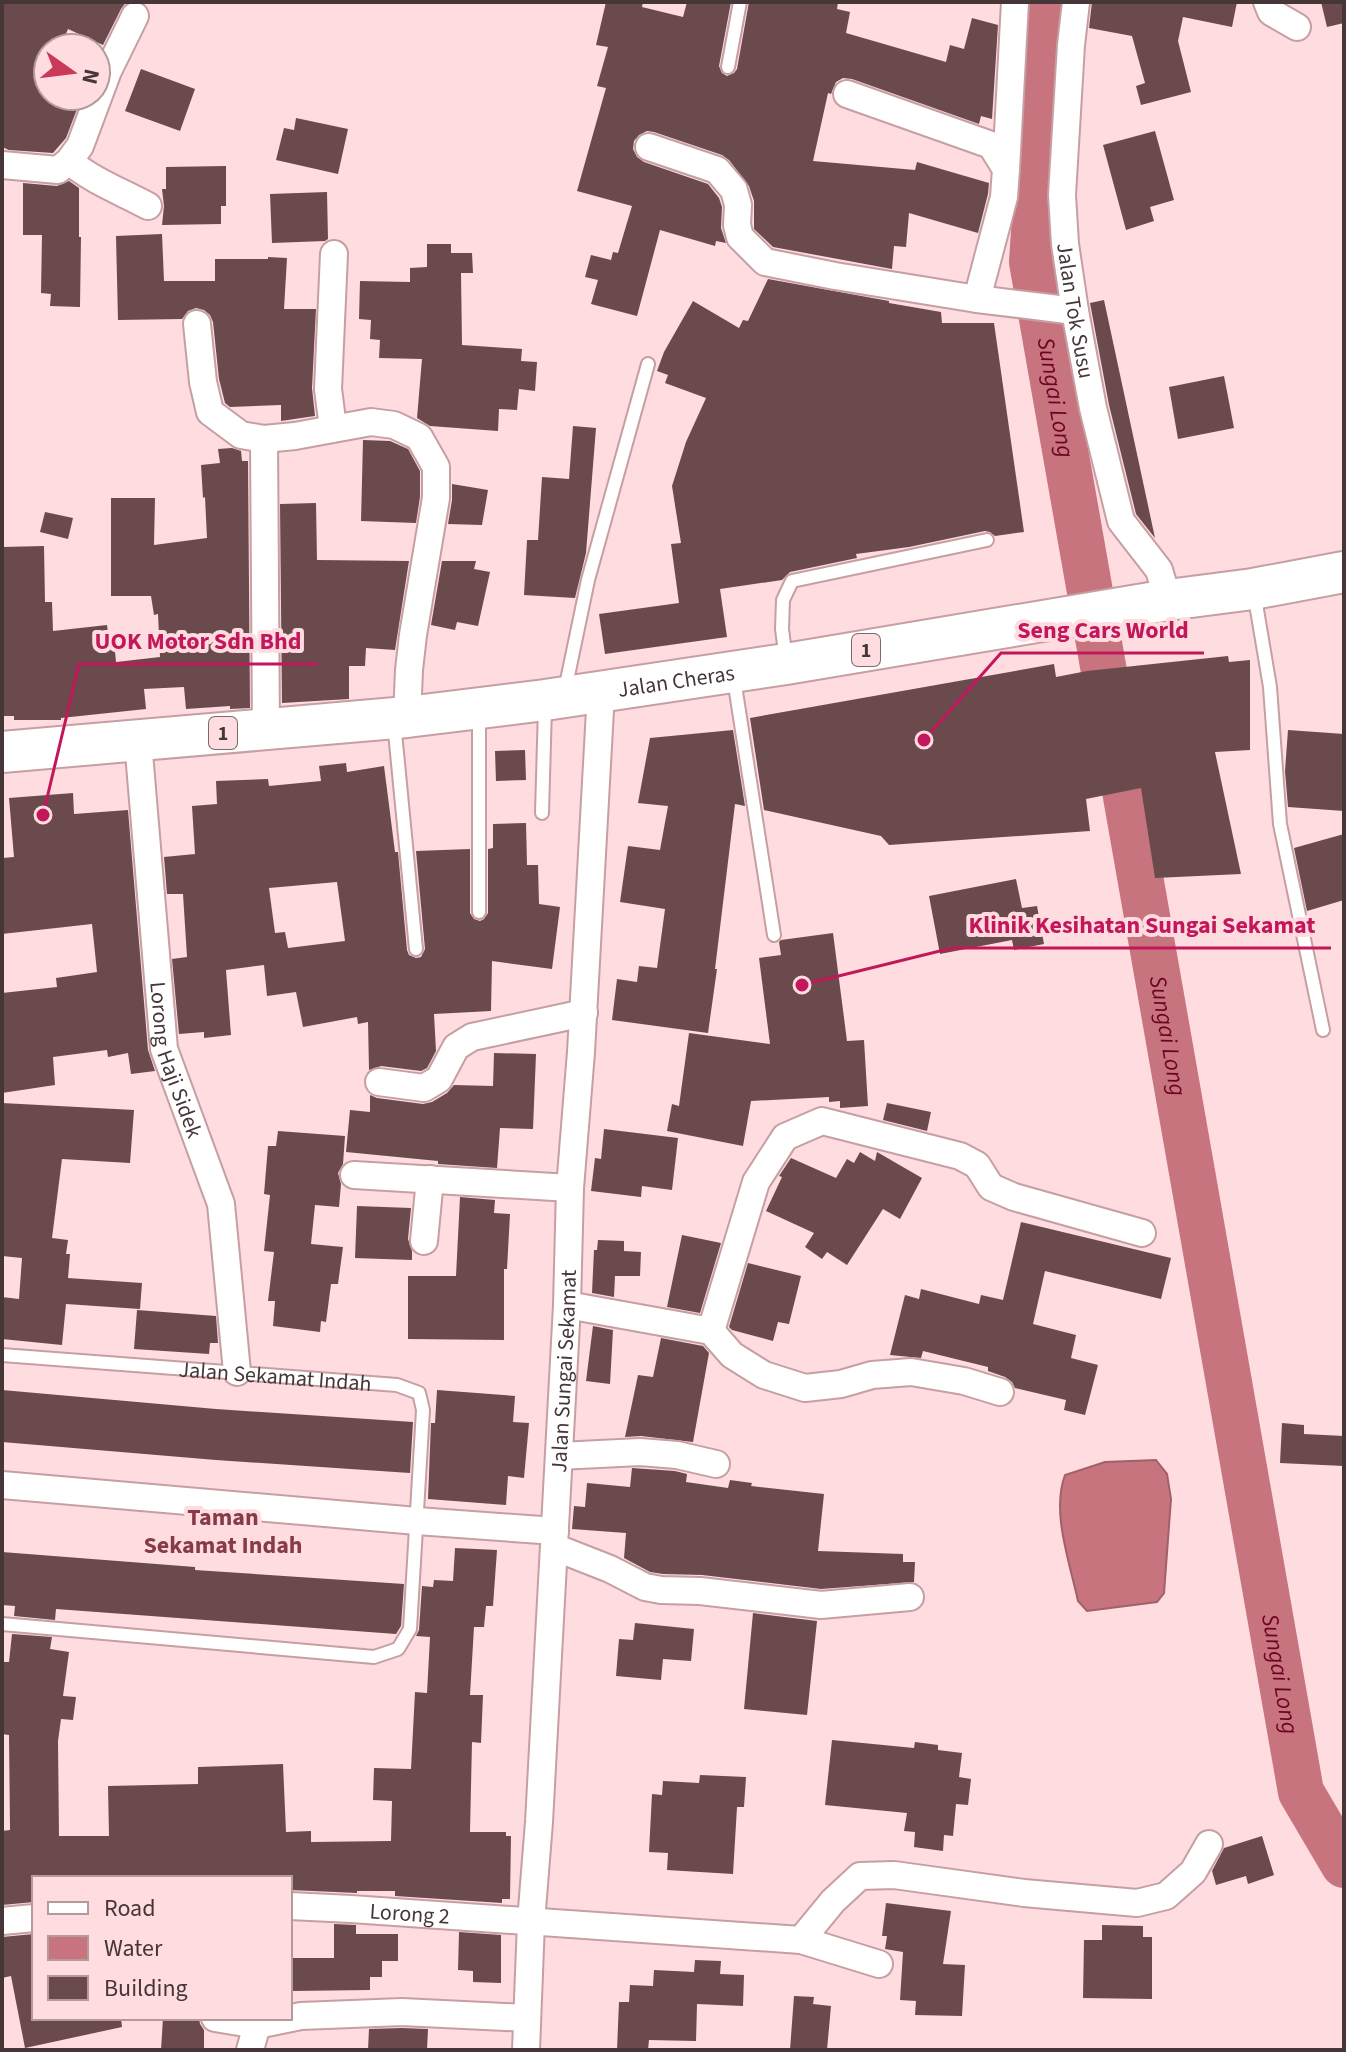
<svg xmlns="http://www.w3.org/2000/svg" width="1346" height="2052" font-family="'Source Sans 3',sans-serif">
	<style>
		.water { fill: #c7747e; stroke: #a06169; stroke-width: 2 }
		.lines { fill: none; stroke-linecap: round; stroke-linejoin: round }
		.river { stroke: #c7747e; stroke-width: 46 }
		.building { fill: #6b4a4d; fill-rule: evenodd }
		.service-casing { stroke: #c69fa2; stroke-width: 16 }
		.minor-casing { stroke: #c69fa2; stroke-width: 30 }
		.primary-casing { stroke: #c69fa2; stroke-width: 44 }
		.service { stroke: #fff; stroke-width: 12 }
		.minor { stroke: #fff; stroke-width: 26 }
		.primary { stroke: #fff; stroke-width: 40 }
		.labels { text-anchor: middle; stroke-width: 8; stroke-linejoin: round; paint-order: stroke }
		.shield { fill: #fedcdf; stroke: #7d686a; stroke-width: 2 }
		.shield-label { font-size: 20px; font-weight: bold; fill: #463638 }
		.street-label { font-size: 22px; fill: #463638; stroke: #fedcdf }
		.water-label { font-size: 24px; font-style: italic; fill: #6d0424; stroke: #fedcdf }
		.neighbourhood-label { font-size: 24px; font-weight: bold; fill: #853c47; stroke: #fedcdf }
		.leader { fill: none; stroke: #c2185b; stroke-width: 3 }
		.callout-dot { fill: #c2185b; stroke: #fedcdf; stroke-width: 3 }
		.callout-label { font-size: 24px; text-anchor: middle; font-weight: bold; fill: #c2185b; stroke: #fedcdf; stroke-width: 8; stroke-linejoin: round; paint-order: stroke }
	</style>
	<rect width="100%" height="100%" fill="#fedcdf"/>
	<path class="water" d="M1156,1460L1167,1474L1171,1499L1164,1593L1157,1602L1087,1611L1078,1601C1070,1563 1051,1512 1065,1475L1105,1462Z"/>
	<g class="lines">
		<path class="river" id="s1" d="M1049,2L1032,262L1301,1792L1344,1865"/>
	</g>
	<path class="building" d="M2,2H126L121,9L103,45L68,29L60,48H48V96H82L66,138L53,153L9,150L2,147Z
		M606,2H643L642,7L683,17L687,2H731L719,66L722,73L727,76L734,73L737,69L749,2H838L837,9L850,12L846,33L946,62L950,45L964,49L972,18L998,25L992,119L981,116L979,124L852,79L843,78L836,82L831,94L828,93L813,161L915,170L917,162L989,183L988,194L978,233L909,213L906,247L894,246L892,269L773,247L754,229V201L749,186L729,160L722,155L654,132L647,131L639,135L634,141L633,149L637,157L644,162L708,184L719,198L722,207L721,228L726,243L716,241L715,246L660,230L637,316L591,304L598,280L585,277L591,255L611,260L613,252L618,253L632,206L577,191L606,88L597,86L608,47L596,45Z
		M1092,2H1237L1232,27L1183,17L1178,41L1191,92L1141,105L1136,86L1145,83L1132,36L1089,28Z
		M1321,2H1344V23L1327,27Z
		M141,69L195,89L180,131L125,111Z
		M296,118L348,129L338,174L276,160L284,128L294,130Z
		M1155,131L1174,200L1150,207L1154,221L1126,230L1103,145Z
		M226,166V206H221V224L162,225L164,206L162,189H166V167Z
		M69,181L79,188V237H81L80,307L50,306L51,294L41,293L42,235H23V183L57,186Z
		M327,192L328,239L325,241L272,243L270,194Z
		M162,234L164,281H215V259H268V257L287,258L284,309H316L312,388L315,416L281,421V405L230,407L225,403L219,379L213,322L210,315L204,310L196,308L188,311L182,319L118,320L116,236Z
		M427,244H451V253H472L473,273H461L462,345L522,349L521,361L537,362L535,391L519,389L517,410L499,409L498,431L430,426L417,418L422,359L379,358L380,340L370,339L371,320L359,319L360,281L410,282V268L427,267Z
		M768,279L889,301V303L941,312L942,323H994L1024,532L995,536L990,532L985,531L909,547L856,554L857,558L790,572L782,580L720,589L727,637L605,654L599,614L679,603L671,544L681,543L672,486L686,442L706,398L665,383L668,375L657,371L664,352L693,301L739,328L743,320L748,321Z
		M1104,300L1155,538L1136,514L1109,405L1090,303Z
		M1224,376L1234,428L1178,439L1169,387Z
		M573,426L596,428L586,553L575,598L524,595L527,540H538L542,477L569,479Z
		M363,440L390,441L408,449L420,471V497L416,523L361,521Z
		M232,448L241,451L242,461H248L250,708L230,709V706L186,709L184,687L144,689L146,709L61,718V720H14V716H2V547L44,546L45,602H52L53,631L107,625L109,641H114L116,662L160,657L158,614L154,615L151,596H111V498H155L154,545L207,538L205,497L203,498L201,465L220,463L218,449Z
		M452,484L488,490L482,525L448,524L452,500Z
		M316,503L317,560L409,561L395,650L366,648L365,666H349V699L282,703L280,504Z
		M45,512L73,518L68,539L40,532Z
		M442,561H476L474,569L490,572L478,626L457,622L455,630L431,625Z
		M1228,656L1229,662L1250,660V750L1215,752L1241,874L1155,878L1141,788L1086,799L1090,831L889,845L881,836L764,810L750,718L1054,664L1056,677L1087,671Z
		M733,730L745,806L735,804L715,969H717L708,1033L612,1020L617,979L637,982L639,966L657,968L665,909L620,902L628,846L660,850L668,806L638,803L650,738Z
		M1288,730L1344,734V811L1288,807L1285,771Z
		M525,750L526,780L496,781L495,751Z
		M346,763L347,772L384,766L395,852H398L407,950L409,955L416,958L421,957L425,949L416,851L470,849V913L474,919L480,921L484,919L488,913V849L493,848V824L526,823L527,865H538L539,904L560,907L552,969L492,961L491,1011L434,1014L436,1051L427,1068L421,1071L381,1066L369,1070L368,1022L358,1024L357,1017L303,1027L296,992L267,996L264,965L226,970L231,1035L204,1038V1032L179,1034L172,959L187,957L183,894H167L164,857L195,854L192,806L217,804L216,781L268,779L269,786L321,781L319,766ZM337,882L345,941L288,948L285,932L275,933L269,888Z
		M73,793L74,814L128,810L148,1050L155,1071L131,1074L128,1053L108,1057L107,1050L53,1057L55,1085L2,1093V993L57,987L56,978L97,972L92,924L2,934V858L14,857L9,798Z
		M1344,834V900L1307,911L1294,848Z
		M1016,879L1022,908L1037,906L1044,944L1014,950L1012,940L940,954L929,896Z
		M833,933L847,1041L864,1040L868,1106L840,1108V1101L829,1102V1097L751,1101L743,1146L667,1131L672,1104L679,1106L689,1033L770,1044L759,958L781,955L779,942L781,940Z
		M494,1053L536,1054L533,1129L500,1128L497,1168L438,1164V1161L346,1152L350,1110L370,1112V1095L377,1098L423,1104L432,1102L447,1093L454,1085L493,1086Z
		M2,1103L134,1110L130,1163L62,1159L52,1238L68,1240L66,1254H70L68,1278L142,1283L140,1309L66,1304L62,1345L2,1339V1297L19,1299L22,1258L2,1256Z
		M887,1103L931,1112L927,1131L883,1120Z
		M604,1129L678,1138L672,1190L642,1186L641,1197L591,1191L595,1158L601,1159Z
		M278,1131L345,1136L343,1164L338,1173L341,1184L339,1207L315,1205L311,1244L343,1247L338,1284H331L326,1322L321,1321L320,1332L273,1326L275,1301H268L274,1252L264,1251L270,1195L264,1194L268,1146H276Z
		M860,1152L875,1161L877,1152L922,1178L900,1219L883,1209L847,1265L827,1252L822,1259L805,1247L814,1233L766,1211L782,1177L779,1176L791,1158L836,1178L847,1159L854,1163Z
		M460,1197L495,1200L494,1213L510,1214L507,1269H504V1340L408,1339V1276H456Z
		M357,1206L411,1208L408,1239L412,1251V1260L355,1258Z
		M1021,1222L1171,1258L1161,1299L1045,1271L1033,1324L1076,1335L1071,1358L1098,1365L1085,1415L1064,1410L1066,1400L1015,1388L1012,1382L1005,1377L988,1371V1367L923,1351L921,1358L890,1355L905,1295L919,1299L921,1289L979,1304L981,1295L1003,1300Z
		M682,1235L721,1243L700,1313L667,1307Z
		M598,1240L624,1241V1251L641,1252L640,1276H615L614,1297L592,1293L594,1250H597Z
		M748,1263L801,1276L789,1324L778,1322L773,1341L732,1330L729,1327Z
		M137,1310L216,1316L218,1343H210L209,1354L134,1349Z
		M593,1326L613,1330L610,1384L586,1381Z
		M661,1338L703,1346L709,1353L693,1442L641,1436L625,1437L638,1375L653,1377Z
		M2,1390L216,1409L413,1422L410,1473L216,1460L2,1442Z
		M437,1390L515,1396L513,1422L529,1423L524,1478L508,1476L506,1505L428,1499L431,1423H435Z
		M1282,1423L1304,1425V1434L1344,1436V1466L1280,1463Z
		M632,1468L675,1471L687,1474L686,1482L728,1488L730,1480L752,1483L751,1486L824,1494L818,1551L903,1554V1562H915L914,1582L821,1589L702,1575L663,1574L650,1572L624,1558L626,1533L572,1529L574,1506L585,1507L587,1483L630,1487Z
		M455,1548L497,1550L493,1606H486L484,1627H474L470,1695H483L481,1743L472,1742L470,1832H506V1836H511L510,1899H502V1903L395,1896V1891H357V1893L290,1890V1878H34V1902L2,1905V1831L10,1830L9,1735L2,1734V1662H9L12,1634L52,1637L50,1649L69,1652L63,1696L76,1697L73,1720L61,1719L58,1741L59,1836H109L108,1786L198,1784V1767L283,1764L286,1832L311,1831V1842L391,1841L392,1801L373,1800L374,1768L411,1769L415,1692L427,1693L430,1637L416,1636L419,1630L422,1586L433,1587L434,1580L453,1581Z
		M2,1552L195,1567V1570L404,1584L401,1626L396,1634L56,1609L55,1620L14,1616L15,1606L2,1605Z
		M753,1613L817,1621L807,1715L744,1709Z
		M635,1623L694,1629L691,1661L663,1659L661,1680L616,1676L619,1639L633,1640Z
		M832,1740L914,1748L915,1742L938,1745V1750L962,1753L959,1777L971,1779L968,1805L956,1804L953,1836L944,1835L943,1851L914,1847L915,1832L904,1831L907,1813L825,1805Z
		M700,1775L746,1777L744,1807H737L733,1874L667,1870L668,1853L649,1852L652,1794L662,1795L663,1781L699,1783Z
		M1262,1836L1274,1875L1248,1884L1246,1876L1216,1885L1212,1871L1224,1848Z
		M886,1903L951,1911L943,1964L965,1965L962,2016L915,2015L916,2001L900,2000L903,1952L885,1949L887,1936H882Z
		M334,1924L356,1925V1934H398V1961H382V1977H370V1990L290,1991V1958H334Z
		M1102,1925L1143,1926V1937H1152V1999L1083,1998L1084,1940H1102Z
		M459,1932L501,1935V1983L473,1982V1971L458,1970Z
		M34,1934V2018H121L122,2027L25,2048L11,1976L2,1978V1937Z
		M695,1960L721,1961L720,1974L744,1975L743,2006L697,2004L696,2041L649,2040L648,2050H617L619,2002H629L630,1985L653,1986L654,1970L694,1972Z
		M794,1996L814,1997L813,2004L831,2006L827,2050H790Z
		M163,2018H199L200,2024L204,2030V2050H161Z
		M402,2028L428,2029L427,2050H368L369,2029Z"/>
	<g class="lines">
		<g class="service-casing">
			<g id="service">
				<path d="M728,67L740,2"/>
				<path d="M1254,592L1270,687L1280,824L1323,1030"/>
				<path d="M786,660L782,629L783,600L792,581L987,540"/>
				<path d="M734,679L774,935"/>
				<path d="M565,690L588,580L648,364"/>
				<path d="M479,715V912"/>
				<path d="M394,722L416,949"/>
				<path d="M542,813L545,707"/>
				<path id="s2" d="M2,1355L397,1385L419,1393L423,1410L410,1629L398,1649L374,1657L2,1624"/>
			</g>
		</g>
		<g class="minor-casing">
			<g id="minor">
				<path id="s3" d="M1076,2L1071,45L1062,195L1065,244L1075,311L1093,408L1121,521L1159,570L1168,600"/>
				<path d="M1267,2L1271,12L1297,27"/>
				<path d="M847,94L991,145L1006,169L1004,197L977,299"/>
				<path d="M649,147L717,170L734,190L738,205L737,225L740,237L765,262L835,276L977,299L1075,311"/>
				<path d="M69,161C91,180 122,192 148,206"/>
				<path d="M2,165L58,170L69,161L80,146L108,71L135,16"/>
				<path d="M1006,169L1015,2"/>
				<path d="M197,324L203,382L210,412L241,435L264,439L295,436L371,422L394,425L419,437L436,467V498L413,635L409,670L407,717"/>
				<path d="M333,428L328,389L334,254"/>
				<path d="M264,439L266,730"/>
				<path id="s4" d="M138,741L164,1049L221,1204L237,1372"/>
				<path d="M379,1082L424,1088L439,1079L456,1047L472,1037L584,1013"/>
				<path d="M354,1175L570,1188"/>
				<path d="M424,1241L430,1179"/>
				<path d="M567,1305L711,1331L756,1182L785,1137L822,1121L960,1156L977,1165L991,1187L1014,1197L1142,1233"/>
				<path d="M711,1331L732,1355L764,1375L805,1388L841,1384L872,1375L911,1372L964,1381L1000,1392"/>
				<path d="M559,1456L640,1452L677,1455L716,1464"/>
				<path d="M2,1485L417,1521L555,1531"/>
				<path d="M554,1547L610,1569L645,1587L661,1590L700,1591L821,1605L910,1597"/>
				<path id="s5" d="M290,1906L351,1909L801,1940L879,1964"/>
				<path d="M2,1921L34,1918"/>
				<path d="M801,1940L833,1901L860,1876L894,1875L1024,1893L1137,1903L1166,1896L1193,1872L1209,1844"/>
				<path d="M215,2018L257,2025"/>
				<path d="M250,2050L257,2025L301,2016L402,2012L527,2018"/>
				<path id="s6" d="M526,2050L531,1922L539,1822L567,1305L570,1188L581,1052L601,692"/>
			</g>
		</g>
		<g class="primary-casing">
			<g id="primary">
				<path id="s7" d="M2,752L407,717L545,700L786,664L1168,600L1253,589L1344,572"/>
			</g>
		</g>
		<use href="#service" class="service"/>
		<use href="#minor" class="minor"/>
		<use href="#primary" class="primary"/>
	</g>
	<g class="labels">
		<g class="shield">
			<rect x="852" y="634" width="28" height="32" rx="6"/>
			<rect x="209" y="717" width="28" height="32" rx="6"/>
		</g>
		<g class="shield-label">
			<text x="866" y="657">1</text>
			<text x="223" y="740">1</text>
		</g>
		<g class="street-label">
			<text dy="8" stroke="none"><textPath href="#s3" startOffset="310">Jalan Tok Susu</textPath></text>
			<text dy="8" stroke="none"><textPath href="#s7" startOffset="678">Jalan Cheras</textPath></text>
			<text dy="8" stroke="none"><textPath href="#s4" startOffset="322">Lorong Haji Sidek</textPath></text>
			<text dy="8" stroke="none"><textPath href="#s6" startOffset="680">Jalan Sungai Sekamat</textPath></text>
			<text dy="8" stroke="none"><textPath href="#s2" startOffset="274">Jalan Sekamat Indah</textPath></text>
			<text dy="8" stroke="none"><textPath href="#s5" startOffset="120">Lorong 2</textPath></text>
		</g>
		<g class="water-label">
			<text dy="8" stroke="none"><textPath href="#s1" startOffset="398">Sungai Long</textPath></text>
			<text dy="8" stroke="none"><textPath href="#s1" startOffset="1046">Sungai Long</textPath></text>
			<text dy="8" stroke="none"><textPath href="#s1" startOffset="1694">Sungai Long</textPath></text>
		</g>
		<g class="neighbourhood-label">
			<text x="223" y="1525">Taman<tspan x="223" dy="28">Sekamat Indah</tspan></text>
		</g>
	</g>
	<path class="leader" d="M924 740L1001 653H1204M43 815L79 664H318M802 985L952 948H1331"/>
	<g class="callout-dot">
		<circle cx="924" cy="740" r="8"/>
		<circle cx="43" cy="815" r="8"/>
		<circle cx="802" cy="985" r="8"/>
	</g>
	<g class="callout-label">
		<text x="1103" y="638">Seng Cars World</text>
		<text x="198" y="649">UOK Motor Sdn Bhd</text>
		<text x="1142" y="933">Klinik Kesihatan Sungai Sekamat</text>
	</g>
	<rect width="1346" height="2052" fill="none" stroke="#463638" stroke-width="8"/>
	<rect x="32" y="1876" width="260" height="144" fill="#fedcdf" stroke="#b49a9c" stroke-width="2"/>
	<rect x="48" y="1902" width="40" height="12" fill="#ffffff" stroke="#b49a9c" stroke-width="2"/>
	<text x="104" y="1916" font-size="24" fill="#463638">Road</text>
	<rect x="48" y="1936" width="40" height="24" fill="#c7747e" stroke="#b49a9c" stroke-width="2"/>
	<text x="104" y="1956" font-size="24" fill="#463638">Water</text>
	<rect x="48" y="1976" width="40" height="24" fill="#6b4a4d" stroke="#b49a9c" stroke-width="2"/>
	<text x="104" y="1996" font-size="24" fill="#463638">Building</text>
	<g transform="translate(72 72) rotate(104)"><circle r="38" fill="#fedcdf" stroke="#b49a9c" stroke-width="2"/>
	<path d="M0-6L14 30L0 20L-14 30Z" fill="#ca3a58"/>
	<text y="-12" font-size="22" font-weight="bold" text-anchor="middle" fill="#463638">N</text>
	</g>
</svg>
